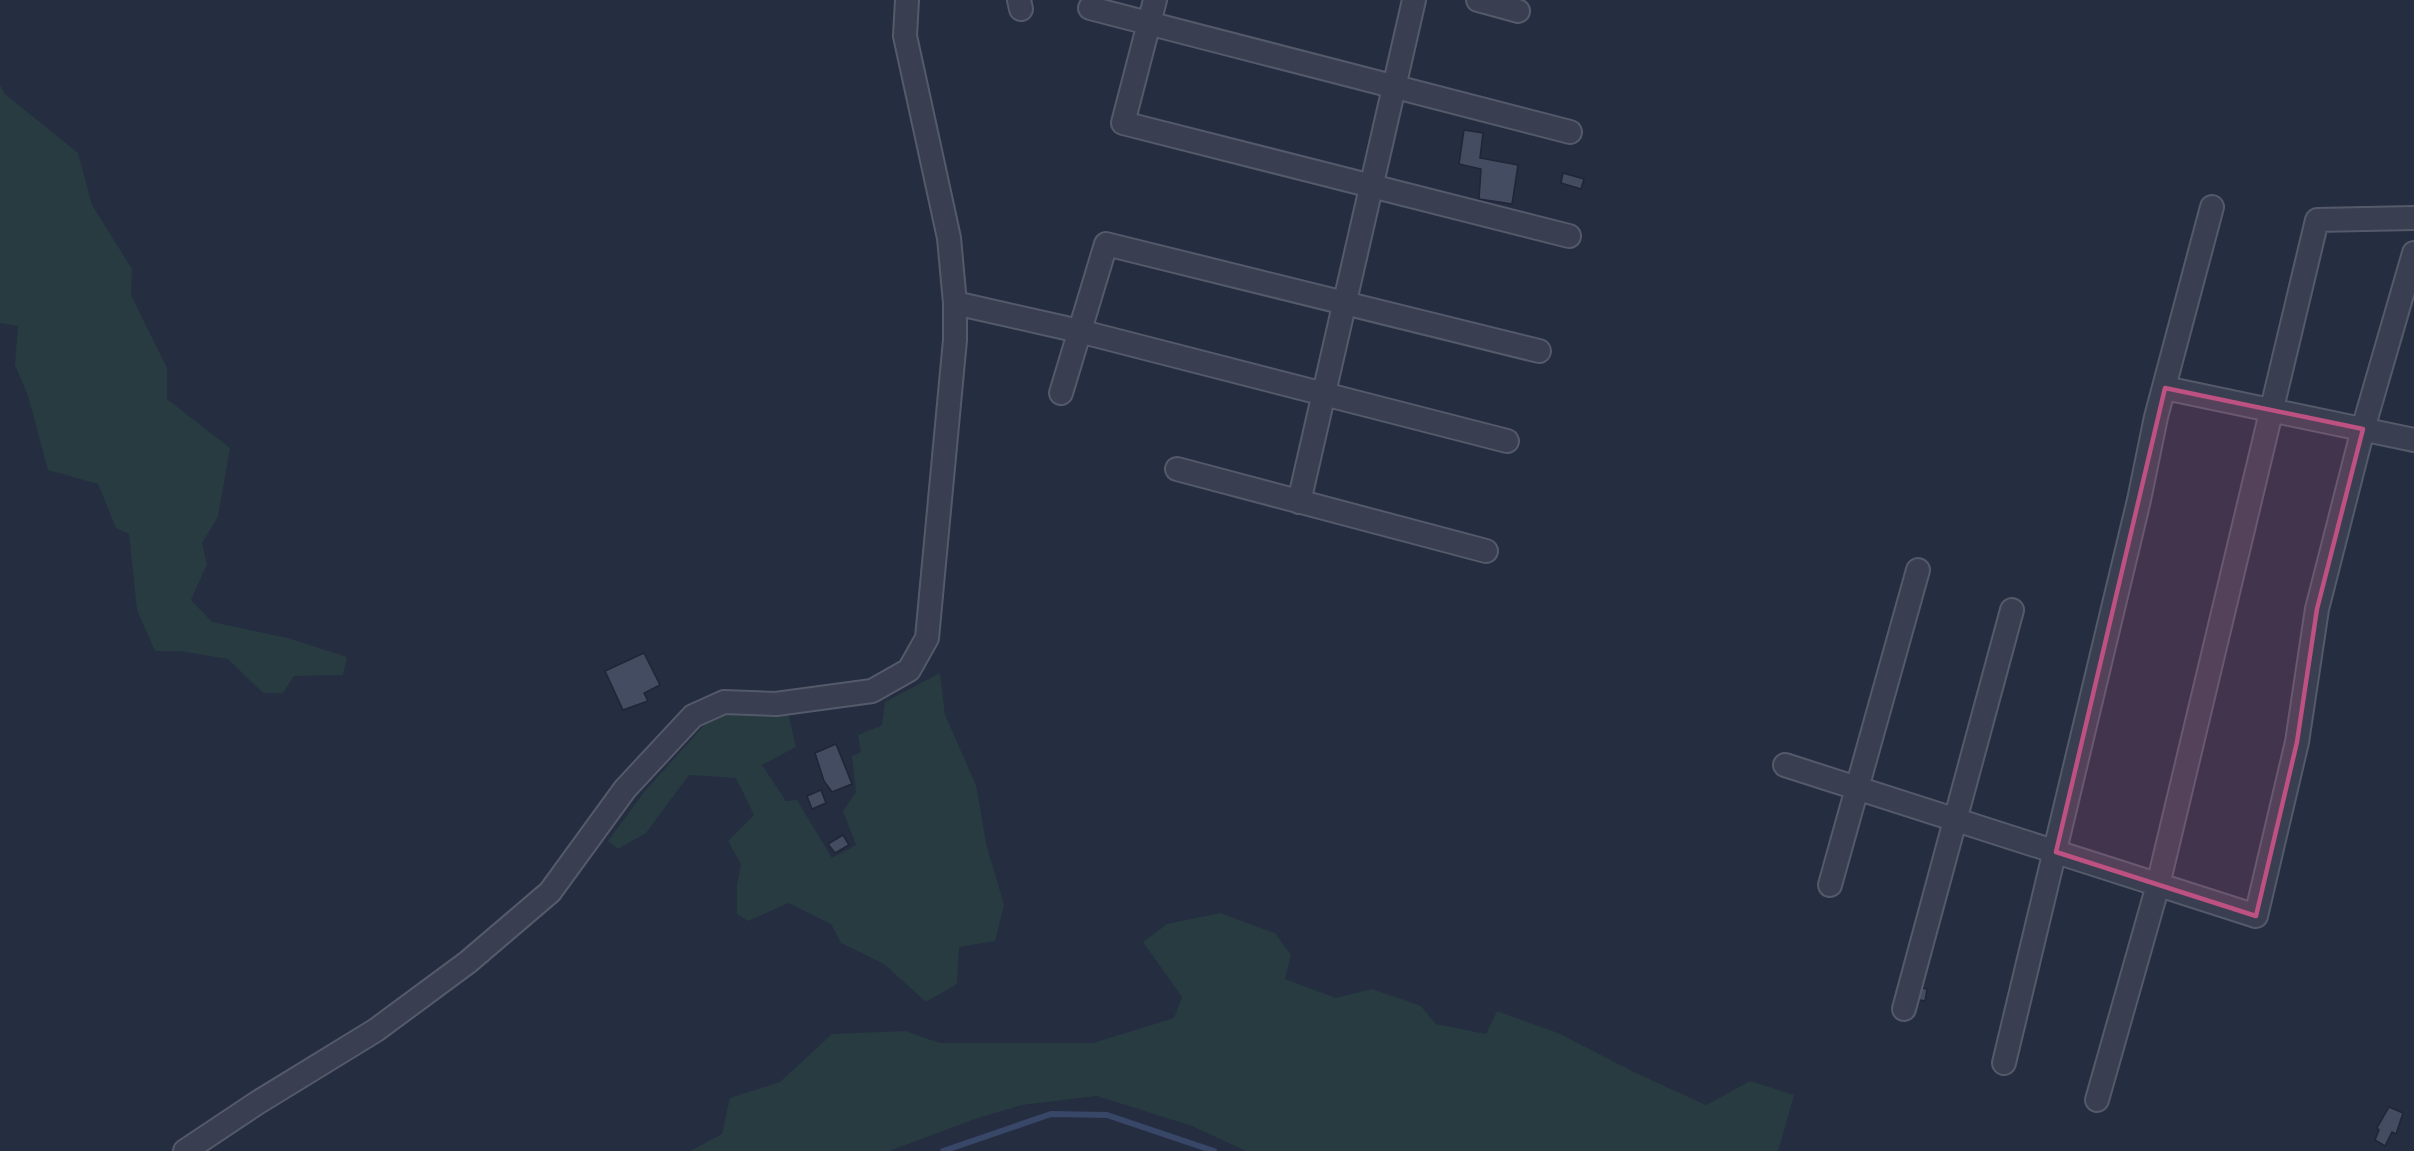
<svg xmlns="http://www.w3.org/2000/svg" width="2414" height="1151" font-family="Roboto,sans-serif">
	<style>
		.green { fill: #273b41 }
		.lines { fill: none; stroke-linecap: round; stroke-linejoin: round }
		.stream { stroke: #384668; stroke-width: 6 }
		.building { fill: #444c62; stroke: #202637; stroke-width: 1.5 }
		.minor-casing { stroke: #545a6a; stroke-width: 26 }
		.minor { stroke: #393f50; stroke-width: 22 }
		.marked { fill: #bd5182; fill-opacity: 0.2; stroke: #bd5182; stroke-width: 4.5; stroke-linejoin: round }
	</style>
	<rect width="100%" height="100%" fill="#252d40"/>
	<path class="green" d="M0,85L5,94L78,153L92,205L132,269L131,295L167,368V399L230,448L218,517L202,543L207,564L191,600L212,622L288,638L347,657L343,675L294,676L283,693H263L228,659L180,651H155L137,610L129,534L116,528L98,484L48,470L28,396L15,365L18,326L0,323Z
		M940,673L945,715L976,785L986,843L1004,905L995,941L959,947L957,984L926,1002L884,964L841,943L831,924L789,903L748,921L737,914V885L741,864L728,841L754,815L736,778L689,775L646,833L618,849L608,841L644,792L707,722L739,708L788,713L796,747L762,765L786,801L797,800L832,858L856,845L843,811L856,792L852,756L861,752L858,735L882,725L885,702Z
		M1220,913L1275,933L1291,955L1285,979L1336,998L1372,989L1421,1006L1436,1024L1486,1034L1497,1011L1558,1033L1636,1073L1706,1105L1750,1081L1794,1095L1778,1151H1246L1192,1126L1097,1096L1022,1105L975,1119L889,1151H690L722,1134L730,1098L780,1082L832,1034L905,1031L940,1043H1093L1174,1018L1182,997L1143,942L1167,924Z"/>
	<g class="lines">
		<path class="stream" d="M943,1151L1051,1114L1107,1115L1214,1151"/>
	</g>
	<path class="building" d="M1464,130L1483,133L1480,158L1518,165L1512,204L1479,199L1481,169L1459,164Z
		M1563,173L1584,179L1581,189L1561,183Z
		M644,653L660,685L644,693L648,701L623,710L605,671Z
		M836,744L852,784L832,792L824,781L815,753Z
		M821,790L826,803L812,809L807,796Z
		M843,835L849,845L835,853L828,844Z
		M1916,987L1927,989L1925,1001L1914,999Z
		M2389,1107L2403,1113L2396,1134L2392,1132L2385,1146L2375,1140L2379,1130L2377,1128Z"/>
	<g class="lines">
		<g class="minor-casing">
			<path id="minor" d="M1019,0L1021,9
				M1155,0L1123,123L1569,236
				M1478,0L1518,11
				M1090,8L1570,132
				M955,303L1079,331L1507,441
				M2165,388L2414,440
				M1061,393L1106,244L1539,351
				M1177,469L1486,551
				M1299,502L1414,0
				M1785,765L2256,916L2297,742L2317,609L2363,429L2414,253
				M1830,885L1918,570
				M1904,1009L2012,610
				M2004,1063L2139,500L2156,417L2212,207
				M2097,1100L2158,885L2317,220L2414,218
				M185,1151L257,1103L376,1030L468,962L550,892L625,789L693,716L724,702L776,704L872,691L909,670L927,638L955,340V303L949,238L905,36L907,0"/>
		</g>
		<use href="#minor" class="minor"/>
	</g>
	<path class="marked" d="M2165,388L2363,429L2317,609L2297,742L2256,916L2056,852Z"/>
</svg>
